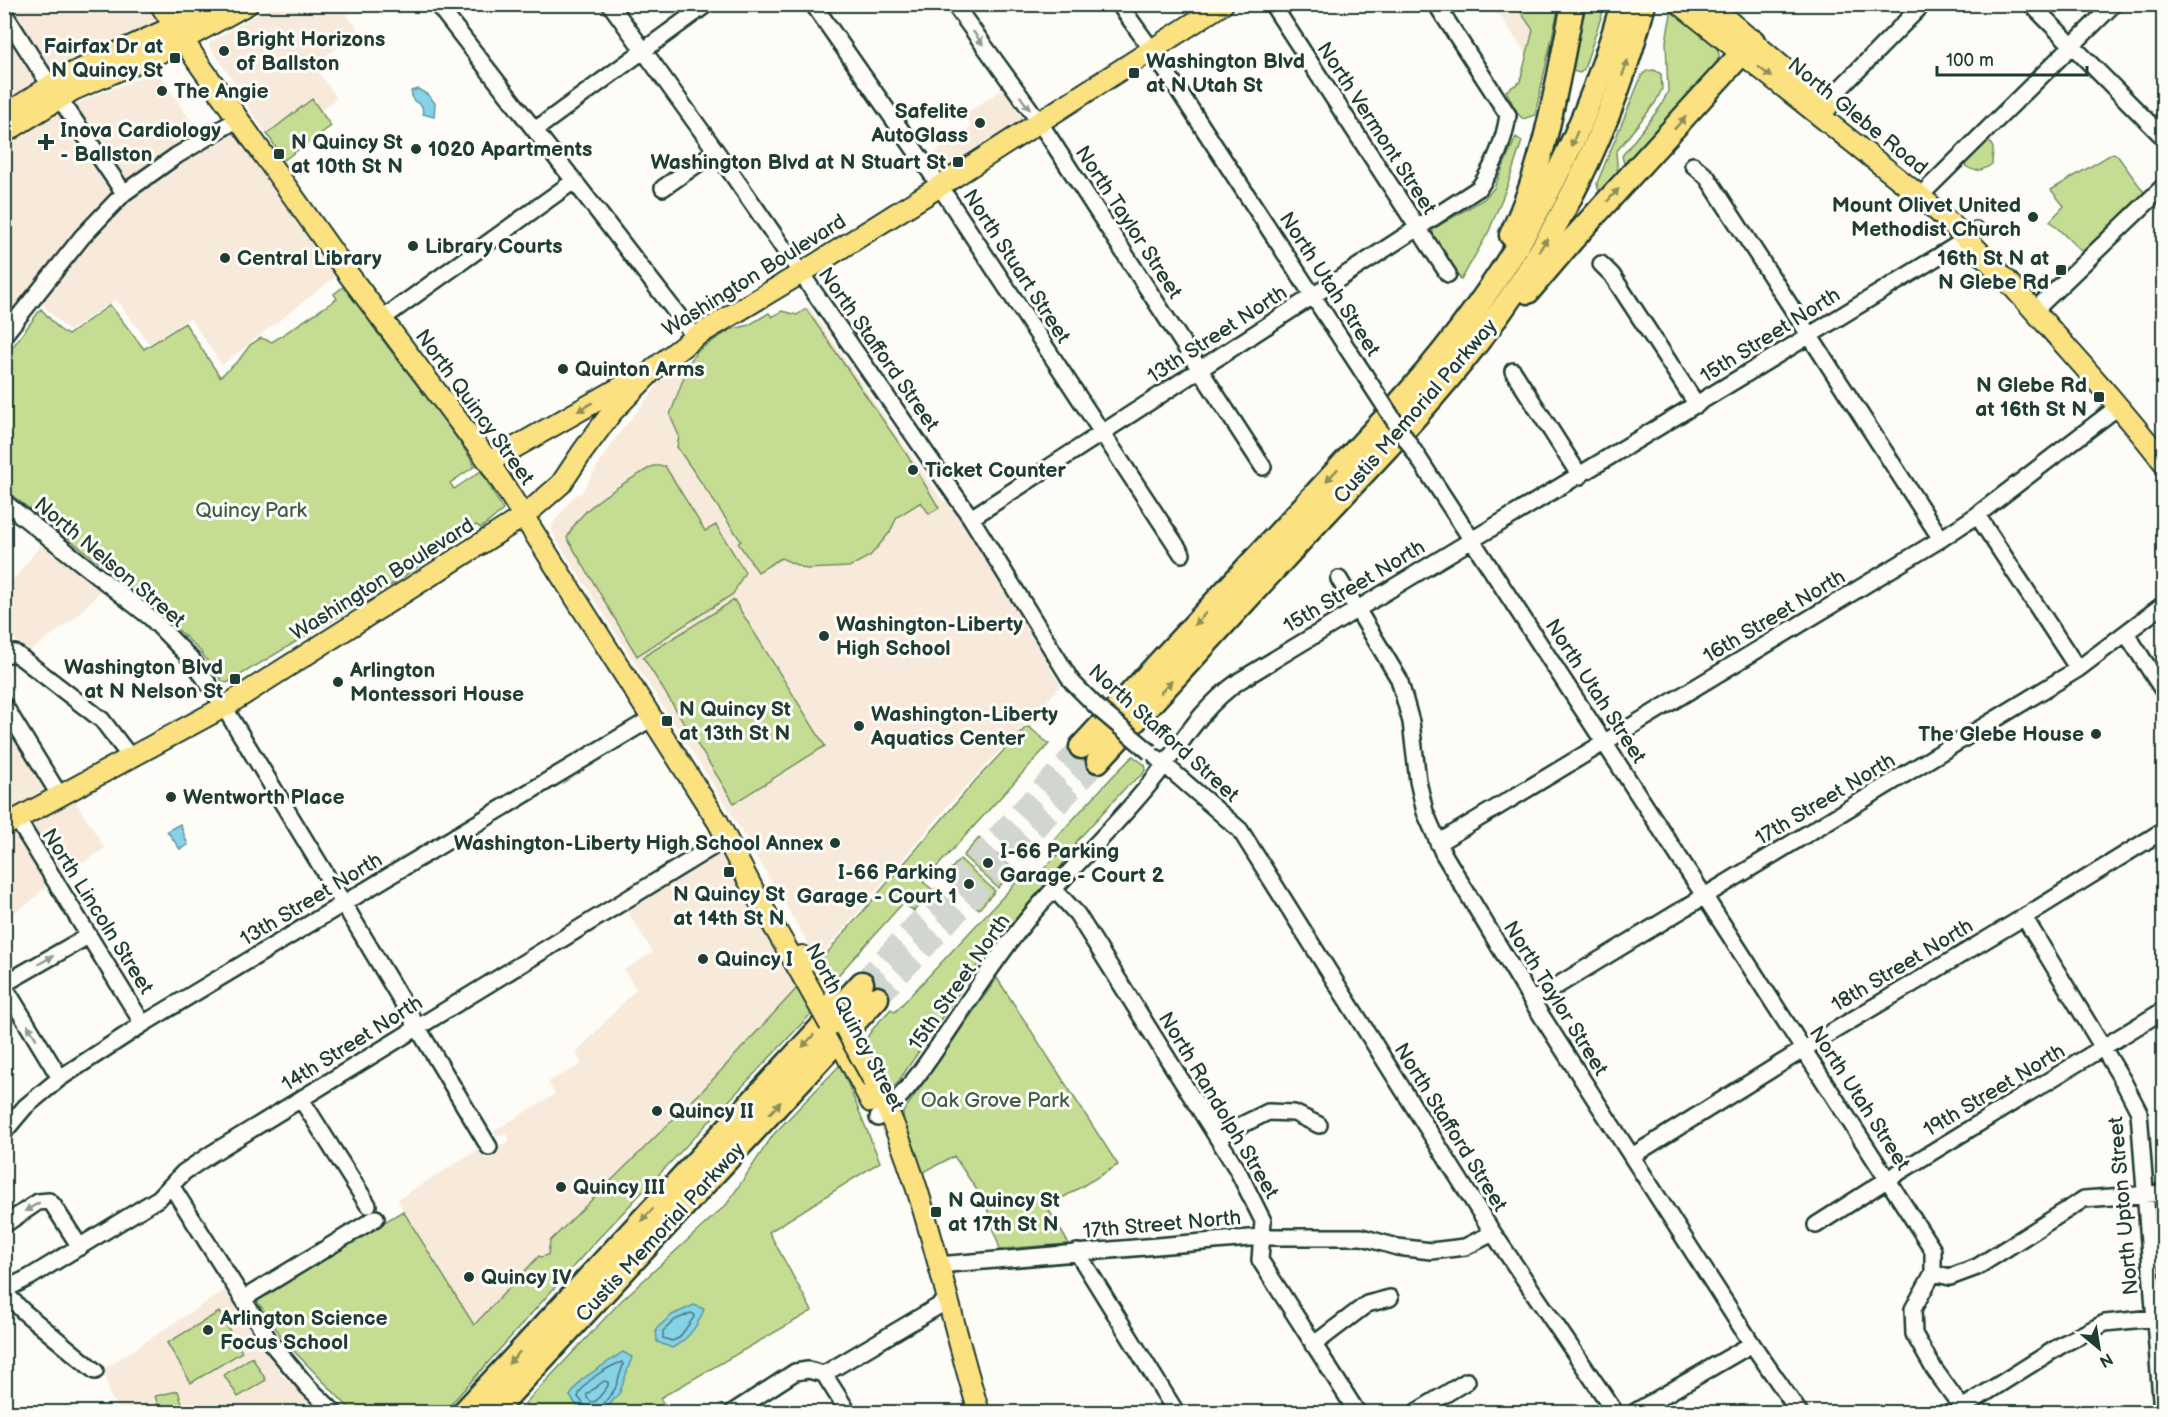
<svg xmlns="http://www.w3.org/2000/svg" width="2168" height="1417" font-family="'Balsamiq Sans',sans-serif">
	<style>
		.built { fill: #f8eadb }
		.green { fill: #c5dd93; stroke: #728d64; stroke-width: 1.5 }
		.water { fill: #86d2e7; stroke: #5d969f; stroke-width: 1.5 }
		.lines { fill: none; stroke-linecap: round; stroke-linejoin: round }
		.shore { stroke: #48797c; stroke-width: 1.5 }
		.highway-tunnel { stroke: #d1d6d0; stroke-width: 22; stroke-dasharray: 22 11; stroke-linecap: butt }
		.minor-casing { stroke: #1f3d34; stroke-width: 20 }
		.major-casing { stroke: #1f3d34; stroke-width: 24 }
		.highway-casing { stroke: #1f3d34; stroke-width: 27 }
		.minor { stroke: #fdfcf7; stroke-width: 15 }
		.major { stroke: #fbe180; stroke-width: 20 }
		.highway { stroke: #fbe180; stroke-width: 22 }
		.minor-bridge-casing { stroke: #1f3d34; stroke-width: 20; stroke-linecap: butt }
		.major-bridge-casing { stroke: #1f3d34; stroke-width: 24; stroke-linecap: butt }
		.minor-bridge { stroke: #fdfcf7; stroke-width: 15 }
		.major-bridge { stroke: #fbe180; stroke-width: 20 }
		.oneway { fill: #8e9c96 }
		.oneway2 { fill: #8d8f5a }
		.poi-dot { fill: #1f3d34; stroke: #fdfcf7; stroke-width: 2 }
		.labels { text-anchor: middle; stroke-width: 6; stroke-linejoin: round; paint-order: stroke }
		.poi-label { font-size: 21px; font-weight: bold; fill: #1f3d34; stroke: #fdfcf7; text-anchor: start }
		.street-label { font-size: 21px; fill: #1f3d34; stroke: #fdfcf7 }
		.park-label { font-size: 21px; fill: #405d47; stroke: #fdfcf7 }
	</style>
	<rect width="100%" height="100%" fill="#fdfcf7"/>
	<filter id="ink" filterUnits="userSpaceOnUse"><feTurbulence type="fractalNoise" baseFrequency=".0167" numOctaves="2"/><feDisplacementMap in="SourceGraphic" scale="12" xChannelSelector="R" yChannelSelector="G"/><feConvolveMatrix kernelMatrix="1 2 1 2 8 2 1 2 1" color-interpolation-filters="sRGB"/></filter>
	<g filter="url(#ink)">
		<path class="built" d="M7,5H149L161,22L52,73Z
			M272,5H340L360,32L313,65L337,98L321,111L312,99L267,134L243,100L242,93L209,46L211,42Z
			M1490,5H1516L1533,30L1527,56L1500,15H1497Z
			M4,33L36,82L5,106H4Z
			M157,71L202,137L152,166L5,325V147L56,111Z
			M1003,89L1011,95L1027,115L1026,118L951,167L944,169L941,167L933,154L971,126L965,114Z
			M236,129L339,274L222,365L190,318L149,344L116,299L69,331L39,301L78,254L140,189Z
			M809,307L942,500L953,505L1061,686L945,809L827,949L816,957L726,805L557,541L552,530V525L574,496L581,493L617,436L653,392L657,384L684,362H689L697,351L730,330L749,325L769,313L772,317L782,311L797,315Z
			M42,544L100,591L74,619L30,651L5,632V590Z
			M4,720L46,789L5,814H4Z
			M74,799L105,848L41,891L29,903L5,918L4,838Z
			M720,855L724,857L776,952L799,986L704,1089L550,1241L548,1255L541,1257L473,1325L403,1211L398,1199L482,1147L486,1158L494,1157L497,1148L503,1144L509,1143L508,1134L496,1135L494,1131L555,1094L548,1082L582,1064L576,1053L636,989L624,970L653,952L626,909L712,857Z
			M225,1290L282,1375L321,1412H119L120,1409L110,1396L104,1369Z"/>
		<path class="green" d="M1516,5H1559L1535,115L1523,119L1518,114L1506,91L1520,82L1533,30Z
			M1584,5H1605L1584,69L1580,73L1568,70Z
			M1672,9C1683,18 1717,41 1719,54C1721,70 1640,152 1625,168L1622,156L1661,106L1668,91L1666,41Z
			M1654,70L1661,74L1662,89L1655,103L1616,152L1618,176L1602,194L1598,189L1597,183L1642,75L1647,71Z
			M312,99L331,126L284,160L267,134Z
			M1516,137L1522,141L1508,184L1489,231L1461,280L1433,236V229L1484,199L1494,188Z
			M1988,139L1993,148L1992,164C1982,172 1973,173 1963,164Z
			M2113,153L2117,155L2146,195L2083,253L2050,221L2064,206L2051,190Z
			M343,287C359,299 367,320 379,335C411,379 447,419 475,466L450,483L454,489L481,471L503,510L481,528L476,525L399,580L227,683L222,681L200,651L143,596L5,490V357L41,309L59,329L68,335L110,305L144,349L185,323L220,377L239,360L250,345L261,338L272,342L337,299L334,294Z
			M806,309L907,455L939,508L929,514L921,502L897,517L890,532L870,556L849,567L806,569L781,558L758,572L738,543L741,541L677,447L679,436L670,415L689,363L697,351L730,330L749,325L769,313L772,317L782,311L797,315Z
			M653,466H665L705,531L716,525L745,572L733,594L637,656L567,538C582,504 622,485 653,466Z
			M734,600L825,746L734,803L643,657Z
			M1029,727L1049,744L923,882L932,889L914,911L903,903L832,982L820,961L975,781L1025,728Z
			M1133,756L1145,765L1146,769L1143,774L1126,787L1076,842L1074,851L981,960L898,1082L895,1086L885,1085C861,1041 855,1047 891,1009L895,1012L1028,870L1036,877L1062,850L1053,841L1113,776Z
			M979,838L1014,870L998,888L963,856Z
			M960,859L995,891L979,909L944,877Z
			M997,978L1118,1165L1047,1207L1069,1244L1000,1249L985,1202L954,1156L922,1173L904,1124L903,1112Z
			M798,987L812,1013L596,1241L444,1412H353L286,1343L257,1301L258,1297L403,1211L474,1325L539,1256L541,1257L548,1255L550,1241L704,1089Z
			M840,1065L880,1162L769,1232L812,1311L660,1398L669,1412H517L621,1301L727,1204L773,1135Z
			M219,1312L242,1352L191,1383L167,1343Z
			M252,1357L266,1380L238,1397L224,1375Z
			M178,1391L182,1404L179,1412H160L155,1396Z"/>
		<path class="water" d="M418,89L428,95L435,103L434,117L423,114L422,106L413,100L411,91Z
			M180,824L188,845L180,849L167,831Z
			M694,1305L704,1309C698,1326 687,1340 672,1348L657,1342L656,1329L672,1315Z
			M623,1352L632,1357L620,1392L604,1412C584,1413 581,1413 570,1396L581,1380Z"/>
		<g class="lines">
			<path class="shore" d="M691,1313L694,1314V1317L679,1338L672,1341L663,1338V1331L675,1320Z
				M604,1381L608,1382V1386L596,1401L592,1402L587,1398V1394Z
				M587,1412L586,1407L578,1397C582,1382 607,1367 622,1362L623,1365L615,1389L601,1407L600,1412"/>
			<path class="highway-tunnel" d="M862,983L1081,747
				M877,998L1098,761"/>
			<g class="minor-casing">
				<path id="minor" d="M437,4L695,337
					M610,4L716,151L971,518L1072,682
					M813,4L931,173L1182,554
					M954,4L1040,123L1263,467
					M1119,4L1152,50L1362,371
					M1272,4L1448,274
					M2031,4L2164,138
					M4,13L40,70L124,193
					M1818,111L1923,4
					M535,130L707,4
					M1693,165L1707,177L1941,539
					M663,188L716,151
					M1920,196L2114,4
					M1601,264L1612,275L1697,405
					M2035,310L2164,186
					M382,319L574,181
					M4,335L82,237L124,193L176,156L238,119
					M1513,371L1580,476
					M1432,479L1705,897L1933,1250V1273L1913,1309L1914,1334L1934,1369L1965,1412
					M4,502L151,618L193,661L224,707L339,896L489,1147
					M1977,515L2078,669
					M971,518L1479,188C1494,166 1504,143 1508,115L1436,4
					M1339,579L1399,679L1411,722L1418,781L1425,812L1443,853L1532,1001L1752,1344L1799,1412
					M2126,633L2164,692
					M4,655L15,653L19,656L102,720L131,758
					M4,705L60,796
					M1157,758L1240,830L1493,1233L1615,1412
					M17,819L143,1024
					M1438,843L1941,539L1977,515L2119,406
					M1054,889L1077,914L1237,1169L1263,1221L1260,1260L1357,1412
					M2024,917L2123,1081L2139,1112L2162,1412
					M4,984L88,936
					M4,986L60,1078
					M1532,1001L2078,669L2164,604
					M301,1099L368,1205
					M878,1118C912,1089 934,1052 959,1015C979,985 1000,954 1022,926C1064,873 1115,829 1156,776C1184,740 1200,709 1239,681C1482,533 1726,388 1968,238L1976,230
					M4,1132L25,1107L60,1078L143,1024L652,718
					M1217,1137L1268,1112L1294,1113L1319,1125
					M1632,1156L1817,1041L2024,917L2164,830
					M172,1187L271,1343L308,1387L334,1412
					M4,1225L38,1202L49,1201L53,1205L80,1247
					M1816,1225L1888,1179L2164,1010
					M1077,1252L1176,1412
					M938,1265L1261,1237H1362L1397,1247L1431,1251L1465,1247L1493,1233
					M1933,1273L1950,1277L1977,1267L2084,1199L2164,1193
					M4,1290L30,1277L159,1198L184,1172L211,1154L727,838
					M4,1292L24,1312L95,1371
					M243,1299L376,1218
					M1313,1345L1367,1304L1390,1298
					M824,1374L848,1412
					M1962,1408L2063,1344L2105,1323L2154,1318
					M733,1412L795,1372L808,1370L824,1374L947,1301
					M1416,1412L1467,1381
					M1635,1412L1752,1344"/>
			</g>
			<g class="major-casing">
				<path id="major" d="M160,4L197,61L349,275L489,462L718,822L758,899L802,975
					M1680,4L1920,196C1969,238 2012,285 2054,333C2092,376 2130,418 2164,463
					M1709,4L1828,106
					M4,116L64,77L199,15L218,4
					M4,133L73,90L161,52L248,4
					M489,462L637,378
					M4,826L224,707L524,516L561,484L583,451L612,412L655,368L695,337L800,274L940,186L1223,4
					M802,956L831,1002
					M842,1046L871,1102
					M874,1081C926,1185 945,1302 979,1412"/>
			</g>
			<g class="highway-casing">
				<path id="highway" d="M1511,235C1546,163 1557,82 1573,4
					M1528,292L1573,239L1753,41
					M1081,747L1394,409C1502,290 1579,160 1622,4
					M1098,761C1169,683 1241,605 1313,527C1369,467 1427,408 1477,343C1555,244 1613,126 1644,4
					M464,1412L862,983
					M493,1412L877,998"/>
			</g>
			<use href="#minor" class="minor"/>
			<use href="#major" class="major"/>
			<use href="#highway" class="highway"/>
			<g class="minor-bridge-casing">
				<path id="minor-bridge" d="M1362,371L1432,479
					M1072,682L1099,709L1150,752"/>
			</g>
			<g class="major-bridge-casing">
				<path id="major-bridge" d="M802,975L830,1025
					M831,1002L874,1081"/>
			</g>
			<use href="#minor-bridge" class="minor-bridge"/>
			<use href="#major-bridge" class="major-bridge"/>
		</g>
		<defs><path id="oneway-solid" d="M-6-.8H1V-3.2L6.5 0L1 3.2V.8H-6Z" transform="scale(1.5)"/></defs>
		<g class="oneway">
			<use href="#oneway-solid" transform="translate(978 38) rotate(54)"/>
			<use href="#oneway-solid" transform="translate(1025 103) rotate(54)"/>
			<use href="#oneway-solid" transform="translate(46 960) rotate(-29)"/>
			<use href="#oneway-solid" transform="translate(32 1032) rotate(-121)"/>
			<use href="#oneway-solid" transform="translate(32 1207) rotate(149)"/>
		</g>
		<g class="oneway2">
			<use href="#oneway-solid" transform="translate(1625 68) rotate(-71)"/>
			<use href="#oneway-solid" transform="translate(1765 72) rotate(39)"/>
			<use href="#oneway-solid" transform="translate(1680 123) rotate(-47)"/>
			<use href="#oneway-solid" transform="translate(1574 139) rotate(114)"/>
			<use href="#oneway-solid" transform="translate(1613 195) rotate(-48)"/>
			<use href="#oneway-solid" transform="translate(1543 245) rotate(-59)"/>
			<use href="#oneway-solid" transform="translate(585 407) rotate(150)"/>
			<use href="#oneway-solid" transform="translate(1332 475) rotate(133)"/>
			<use href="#oneway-solid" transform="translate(1200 619) rotate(133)"/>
			<use href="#oneway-solid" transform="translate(1166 687) rotate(-47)"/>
			<use href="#oneway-solid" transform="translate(808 1041) rotate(133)"/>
			<use href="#oneway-solid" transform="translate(775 1108) rotate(-47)"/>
			<use href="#oneway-solid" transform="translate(647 1215) rotate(133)"/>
			<use href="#oneway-solid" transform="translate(514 1358) rotate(133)"/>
		</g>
	</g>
	<g class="poi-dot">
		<circle cx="224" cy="51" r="6"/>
		<rect x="169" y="52" width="12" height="12" rx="3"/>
		<rect x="1128" y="67" width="12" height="12" rx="3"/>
		<circle cx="162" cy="91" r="6"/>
		<circle cx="980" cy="123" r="6"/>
		<path d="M43 133h6v6h6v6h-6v6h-6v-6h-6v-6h6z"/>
		<circle cx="416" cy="149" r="6"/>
		<rect x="273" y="148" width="12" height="12" rx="3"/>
		<rect x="952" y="156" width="12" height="12" rx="3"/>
		<circle cx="2033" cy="217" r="6"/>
		<circle cx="413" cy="246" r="6"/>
		<circle cx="225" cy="258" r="6"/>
		<rect x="2055" y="264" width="12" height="12" rx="3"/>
		<circle cx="563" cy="369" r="6"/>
		<rect x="2093" y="391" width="12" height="12" rx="3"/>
		<circle cx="913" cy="470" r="6"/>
		<circle cx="824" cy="636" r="6"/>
		<rect x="229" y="673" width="12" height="12" rx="3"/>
		<circle cx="338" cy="682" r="6"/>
		<rect x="661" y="715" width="12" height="12" rx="3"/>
		<circle cx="859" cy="726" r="6"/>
		<circle cx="2096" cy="734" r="6"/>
		<circle cx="171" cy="797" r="6"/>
		<circle cx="835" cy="843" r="6"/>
		<circle cx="988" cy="863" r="6"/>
		<rect x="723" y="866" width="12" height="12" rx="3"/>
		<circle cx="969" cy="884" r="6"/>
		<circle cx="703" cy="959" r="6"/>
		<circle cx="657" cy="1111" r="6"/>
		<circle cx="561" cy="1187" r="6"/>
		<rect x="930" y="1206" width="12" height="12" rx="3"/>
		<circle cx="469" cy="1277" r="6"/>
		<circle cx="208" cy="1330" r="6"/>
	</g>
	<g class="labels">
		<g class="poi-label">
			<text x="236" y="46">Bright Horizons<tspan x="236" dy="24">of Ballston</tspan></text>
			<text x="163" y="53" text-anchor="end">Fairfax Dr at<tspan x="163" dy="24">N Quincy St</tspan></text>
			<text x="1146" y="68">Washington Blvd<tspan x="1146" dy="24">at N Utah St</tspan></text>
			<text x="174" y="98">The Angie</text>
			<text x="968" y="118" text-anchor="end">Safelite<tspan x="968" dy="24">AutoGlass</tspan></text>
			<text x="60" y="137">Inova Cardiology<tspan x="60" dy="24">- Ballston</tspan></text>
			<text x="291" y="149">N Quincy St<tspan x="291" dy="24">at 10th St N</tspan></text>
			<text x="428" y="156">1020 Apartments</text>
			<text x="946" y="169" text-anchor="end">Washington Blvd at N Stuart St</text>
			<text x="2021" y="212" text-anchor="end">Mount Olivet United<tspan x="2021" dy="24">Methodist Church</tspan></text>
			<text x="425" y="253">Library Courts</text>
			<text x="237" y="265">Central Library</text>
			<text x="2049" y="265" text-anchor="end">16th St N at<tspan x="2049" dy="24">N Glebe Rd</tspan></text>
			<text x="575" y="376">Quinton Arms</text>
			<text x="2087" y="392" text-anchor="end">N Glebe Rd<tspan x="2087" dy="24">at 16th St N</tspan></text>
			<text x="925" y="477">Ticket Counter</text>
			<text x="836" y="631">Washington-Liberty<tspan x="836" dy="24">High School</tspan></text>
			<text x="223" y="674" text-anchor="end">Washington Blvd<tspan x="223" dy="24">at N Nelson St</tspan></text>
			<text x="350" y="677">Arlington<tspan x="350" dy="24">Montessori House</tspan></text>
			<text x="679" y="716">N Quincy St<tspan x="679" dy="24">at 13th St N</tspan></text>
			<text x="871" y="721">Washington-Liberty<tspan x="871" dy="24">Aquatics Center</tspan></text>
			<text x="2084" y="741" text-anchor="end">The Glebe House</text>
			<text x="183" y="804">Wentworth Place</text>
			<text x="823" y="850" text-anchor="end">Washington-Liberty High School Annex</text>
			<text x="1000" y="858">I-66 Parking<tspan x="1000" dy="24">Garage - Court 2</tspan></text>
			<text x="957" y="879" text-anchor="end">I-66 Parking<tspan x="957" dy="24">Garage - Court 1</tspan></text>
			<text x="729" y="901" text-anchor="middle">N Quincy St<tspan x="729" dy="24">at 14th St N</tspan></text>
			<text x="715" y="966">Quincy I</text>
			<text x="669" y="1118">Quincy II</text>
			<text x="573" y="1194">Quincy III</text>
			<text x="948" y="1207">N Quincy St<tspan x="948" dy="24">at 17th St N</tspan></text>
			<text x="481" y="1284">Quincy IV</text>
			<text x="220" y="1325">Arlington Science<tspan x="220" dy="24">Focus School</tspan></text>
		</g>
		<g class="street-label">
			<text transform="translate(1858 116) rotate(39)" y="7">North Glebe Road</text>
			<text transform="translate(1377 128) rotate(57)" y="7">North Vermont Street</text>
			<text transform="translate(1129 222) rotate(57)" y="7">North Taylor Street</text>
			<text transform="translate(1017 266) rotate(57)" y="7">North Stuart Street</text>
			<text transform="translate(754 275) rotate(-32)" y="7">Washington Boulevard</text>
			<text transform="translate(1330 284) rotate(57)" y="7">North Utah Street</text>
			<text transform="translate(1217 334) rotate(-33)" y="7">13th Street North</text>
			<text transform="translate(1770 335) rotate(-32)" y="7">15th Street North</text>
			<text transform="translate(879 349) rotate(55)" y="7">North Stafford Street</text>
			<text transform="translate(475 407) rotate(54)" y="7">North Quincy Street</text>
			<text transform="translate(1415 411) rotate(-49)" y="7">Custis Memorial Parkway</text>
			<text transform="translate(110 562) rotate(40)" y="7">North Nelson Street</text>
			<text transform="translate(382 579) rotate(-32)" y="7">Washington Boulevard</text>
			<text transform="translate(1354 586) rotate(-31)" y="7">15th Street North</text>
			<text transform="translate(1774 616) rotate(-31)" y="7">16th Street North</text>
			<text transform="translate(1596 691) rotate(57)" y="7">North Utah Street</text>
			<text transform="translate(1164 733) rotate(42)" y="7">North Stafford Street</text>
			<text transform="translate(1825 799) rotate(-31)" y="7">17th Street North</text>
			<text transform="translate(311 899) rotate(-31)" y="7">13th Street North</text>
			<text transform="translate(98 911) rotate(58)" y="7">North Lincoln Street</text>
			<text transform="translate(1902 965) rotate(-31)" y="7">18th Street North</text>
			<text transform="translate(959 982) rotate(-55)" y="7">15th Street North</text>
			<text transform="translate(1556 998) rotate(58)" y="7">North Taylor Street</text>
			<text transform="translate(855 1027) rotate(62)" y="7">North Quincy Street</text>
			<text transform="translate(352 1043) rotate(-32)" y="7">14th Street North</text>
			<text transform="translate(1994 1090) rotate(-31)" y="7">19th Street North</text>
			<text transform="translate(1860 1098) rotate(57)" y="7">North Utah Street</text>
			<text transform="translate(1219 1105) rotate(59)" y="7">North Randolph Street</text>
			<text transform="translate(1451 1127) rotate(58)" y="7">North Stafford Street</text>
			<text transform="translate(2123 1206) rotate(-95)" y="7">North Upton Street</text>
			<text transform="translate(1162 1224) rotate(-5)" y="7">17th Street North</text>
			<text transform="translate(660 1232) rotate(-47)" y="7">Custis Memorial Parkway</text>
		</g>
		<g class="park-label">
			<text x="251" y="517">Quincy Park</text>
			<text x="995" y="1107">Oak Grove Park</text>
		</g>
	</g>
	<rect width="2168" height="1417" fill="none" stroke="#fdfcf7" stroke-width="24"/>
	<rect x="12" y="12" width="2144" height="1393" fill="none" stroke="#1f3d34" stroke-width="2" filter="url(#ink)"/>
	<g transform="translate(2099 1348) rotate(150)" stroke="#fdfcf7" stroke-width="4.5" paint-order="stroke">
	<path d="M0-4.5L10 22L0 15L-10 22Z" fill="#1f3d34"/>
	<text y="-9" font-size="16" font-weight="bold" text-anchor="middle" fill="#1f3d34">N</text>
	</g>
	<path d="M1937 66v9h150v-9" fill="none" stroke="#1f3d34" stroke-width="3"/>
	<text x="1946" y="66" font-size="18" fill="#1f3d34" stroke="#fdfcf7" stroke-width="4.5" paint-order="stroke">100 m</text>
</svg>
